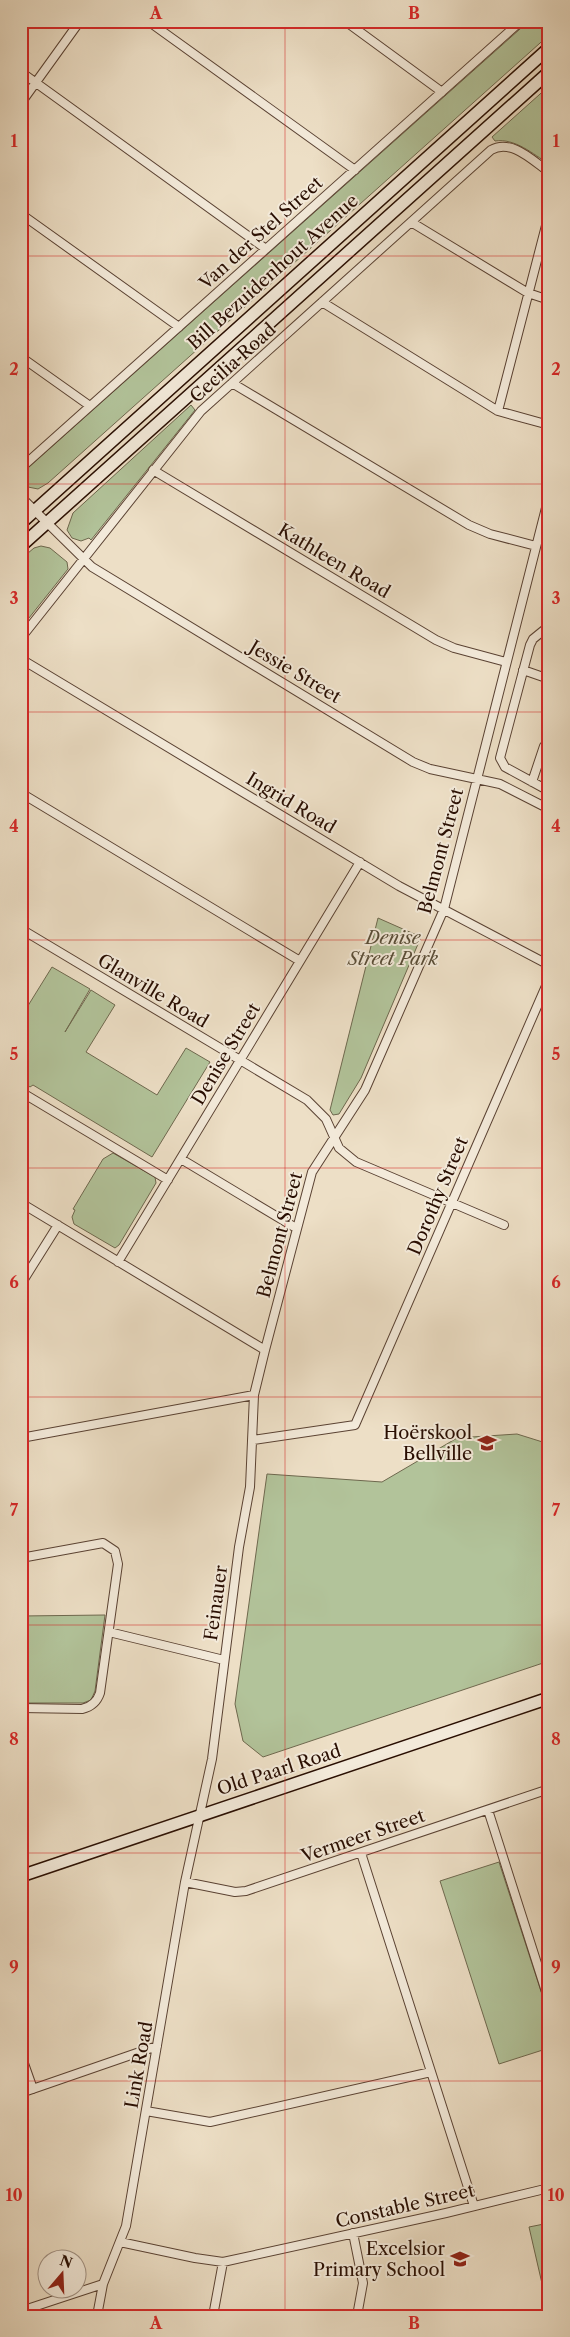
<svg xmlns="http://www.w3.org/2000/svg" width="570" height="2337" font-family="'Libre Caslon Text',serif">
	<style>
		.green { fill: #b2c39a; stroke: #6e684e }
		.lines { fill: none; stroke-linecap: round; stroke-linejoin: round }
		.minor-casing { stroke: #5a4233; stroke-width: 10 }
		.secondary-casing { stroke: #290e02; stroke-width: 14 }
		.minor { stroke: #f3eada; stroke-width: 8 }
		.secondary { stroke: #f3eada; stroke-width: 11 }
		.grid { fill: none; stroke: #d62828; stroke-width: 1; stroke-opacity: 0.55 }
		.labels { text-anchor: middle; stroke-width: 4; stroke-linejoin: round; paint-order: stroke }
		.street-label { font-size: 18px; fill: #290e02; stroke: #f3eada }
		.park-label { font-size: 18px; font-style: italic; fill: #594d37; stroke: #f3eada }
		.poi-label { font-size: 18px; fill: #290e02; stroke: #f3eada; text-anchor: end }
		.neatline { fill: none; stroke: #d62828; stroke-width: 2 }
		.grid-label { font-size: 16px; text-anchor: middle; font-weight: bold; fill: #d62828 }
	</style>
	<rect width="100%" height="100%" fill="#eddfc6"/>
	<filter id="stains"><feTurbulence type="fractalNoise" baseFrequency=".004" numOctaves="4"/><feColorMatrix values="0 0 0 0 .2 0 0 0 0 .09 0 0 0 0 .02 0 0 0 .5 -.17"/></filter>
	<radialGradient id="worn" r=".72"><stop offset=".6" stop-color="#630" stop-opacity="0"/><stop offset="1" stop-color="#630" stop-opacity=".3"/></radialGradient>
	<path class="green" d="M529,21H549V35L48,483L38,489L23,486L21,474Z
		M549,86V164C533,154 515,138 495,141L492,137Z
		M191,405L195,410L91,540L89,538L81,541L72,538L67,530L73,513Z
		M41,546L50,548L67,562L68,569L21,628V559L34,548Z
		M378,918L421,937L361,1078L339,1114L333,1115L330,1110Z
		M52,967L90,989L65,1032L91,990L115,1005L86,1052L157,1095L186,1048L210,1062L152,1157L33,1085L30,1087L21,1081V1017Z
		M113,1153L155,1177L156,1183L119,1245L115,1248L74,1224L72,1217L75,1210L73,1209L103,1159Z
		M517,1434L549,1444V1661L263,1757L243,1741L235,1704L267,1474L382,1482L457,1438Z
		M105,1615L95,1691L91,1700L83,1703H21V1616Z
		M499,1862L549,2016V2048L499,2064L440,1881Z
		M549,2223V2314L529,2227Z"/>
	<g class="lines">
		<g class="minor-casing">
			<path id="minor" d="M148,21L355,170
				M345,21L442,92
				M21,72L266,249
				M21,103L80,21
				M21,214L179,327
				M411,222L528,293L549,300
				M322,302L498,411L549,425
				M21,357L90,406
				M232,383L469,525L490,534L536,546
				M498,411L549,214
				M21,468L521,21
				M153,470L436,640L454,648L506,662
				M21,497L92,567L413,762L430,769L500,784L549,809
				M549,626L533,639L530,645L500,758L505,767L549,791
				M21,638L201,411L491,150C511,138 533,161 549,172
				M21,659L399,886L549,965
				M523,670L549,679
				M532,782L544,746L549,743
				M21,793L300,961
				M21,929L307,1100L326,1119L339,1148L356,1162L504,1225
				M21,1092L168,1180
				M181,1159L296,1228
				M21,1203L265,1350
				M118,1262L360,862
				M21,1284L58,1225
				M21,1438L254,1395
				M253,1440L355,1425L549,979
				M21,1558L103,1543L115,1551L118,1564L100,1693C97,1702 91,1707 82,1709L21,1708
				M109,1632L224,1660
				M488,1810L549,2001
				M361,1853L474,2206
				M185,1882L235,1892L246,1891L549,1789
				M21,2055L33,2089
				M21,2093L157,2046
				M146,2111L210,2122L431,2072
				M353,2233L363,2283L357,2316
				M120,2242L195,2258L223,2262L446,2213L549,2188
				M21,2311L103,2284
				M97,2316L103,2284L126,2226L185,1882L212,1759L239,1547L250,1487L254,1395L265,1350L312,1172L365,1090L444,909L549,496
				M213,2316L223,2262"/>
		</g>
		<g class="secondary-casing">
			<path id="secondary" d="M21,523L549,48
				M21,546L549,72
				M21,1876L549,1698"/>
		</g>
		<use href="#minor" class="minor"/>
		<use href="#secondary" class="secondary"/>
	</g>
	<path class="grid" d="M285,21V2316M21,256H549M21,484H549M21,712H549M21,940H549M21,1168H549M21,1397H549M21,1625H549M21,1853H549M21,2081H549"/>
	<defs>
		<g id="school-bare" transform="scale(1.5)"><path d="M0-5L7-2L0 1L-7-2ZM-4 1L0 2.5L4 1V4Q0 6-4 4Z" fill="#8f2418" stroke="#f3eada" stroke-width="2.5" paint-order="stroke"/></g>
	</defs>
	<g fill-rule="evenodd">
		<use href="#school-bare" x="487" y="1443"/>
		<use href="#school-bare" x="460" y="2259"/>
	</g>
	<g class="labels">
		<g class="street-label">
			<text transform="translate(261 233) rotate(-42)" y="6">Van der Stel Street</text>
			<text transform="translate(273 272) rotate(-42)" y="6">Bill Bezuidenhout Avenue</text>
			<text transform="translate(233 363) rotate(-42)" y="6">Cecilia Road</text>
			<text transform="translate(334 561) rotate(31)" y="6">Kathleen Road</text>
			<text transform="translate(295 672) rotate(31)" y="6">Jessie Street</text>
			<text transform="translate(291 803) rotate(31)" y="6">Ingrid Road</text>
			<text transform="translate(441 851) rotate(-75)" y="6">Belmont Street</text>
			<text transform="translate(153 991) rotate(31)" y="6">Glanville Road</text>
			<text transform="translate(226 1054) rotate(-59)" y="6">Denise Street</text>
			<text transform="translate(438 1196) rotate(-67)" y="6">Dorothy Street</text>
			<text transform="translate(280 1235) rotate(-75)" y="6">Belmont Street</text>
			<text transform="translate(216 1603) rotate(-82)" y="6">Feinauer</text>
			<text transform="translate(279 1770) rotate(-18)" y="6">Old Paarl Road</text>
			<text transform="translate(363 1836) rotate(-19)" y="6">Vermeer Street</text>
			<text transform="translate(139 2065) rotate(-80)" y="6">Link Road</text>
			<text transform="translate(405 2206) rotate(-13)" y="6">Constable Street</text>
		</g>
		<g class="park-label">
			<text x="393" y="944">Denise<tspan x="393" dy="21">Street Park</tspan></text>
		</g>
		<g class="poi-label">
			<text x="472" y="1439">Hoërskool<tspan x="472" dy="21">Bellville</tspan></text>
			<text x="445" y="2255">Excelsior<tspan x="445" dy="21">Primary School</tspan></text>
		</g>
	</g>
	<rect width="570" height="2337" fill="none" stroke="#eddfc6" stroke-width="55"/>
	<g transform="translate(62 2274) rotate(19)"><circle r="24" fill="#f3eada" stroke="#a29284"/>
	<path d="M0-4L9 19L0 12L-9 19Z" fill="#8f2418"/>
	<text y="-8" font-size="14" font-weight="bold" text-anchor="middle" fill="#290e02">N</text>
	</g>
	<rect x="28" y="28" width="514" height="2282" class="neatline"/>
	<g class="grid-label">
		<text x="156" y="19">A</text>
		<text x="414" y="19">B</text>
		<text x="14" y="147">1</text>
		<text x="556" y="147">1</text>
		<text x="14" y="375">2</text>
		<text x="556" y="375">2</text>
		<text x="14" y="604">3</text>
		<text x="556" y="604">3</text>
		<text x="14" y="832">4</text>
		<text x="556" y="832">4</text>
		<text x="14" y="1060">5</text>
		<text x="556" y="1060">5</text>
		<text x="14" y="1288">6</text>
		<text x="556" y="1288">6</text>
		<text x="14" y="1516">7</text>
		<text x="556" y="1516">7</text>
		<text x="14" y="1745">8</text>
		<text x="556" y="1745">8</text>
		<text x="14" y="1973">9</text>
		<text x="556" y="1973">9</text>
		<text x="14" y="2201">10</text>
		<text x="556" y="2201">10</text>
		<text x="156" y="2329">A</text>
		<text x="414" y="2329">B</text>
	</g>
	<rect width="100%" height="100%" filter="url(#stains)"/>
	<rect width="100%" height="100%" fill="url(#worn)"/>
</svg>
